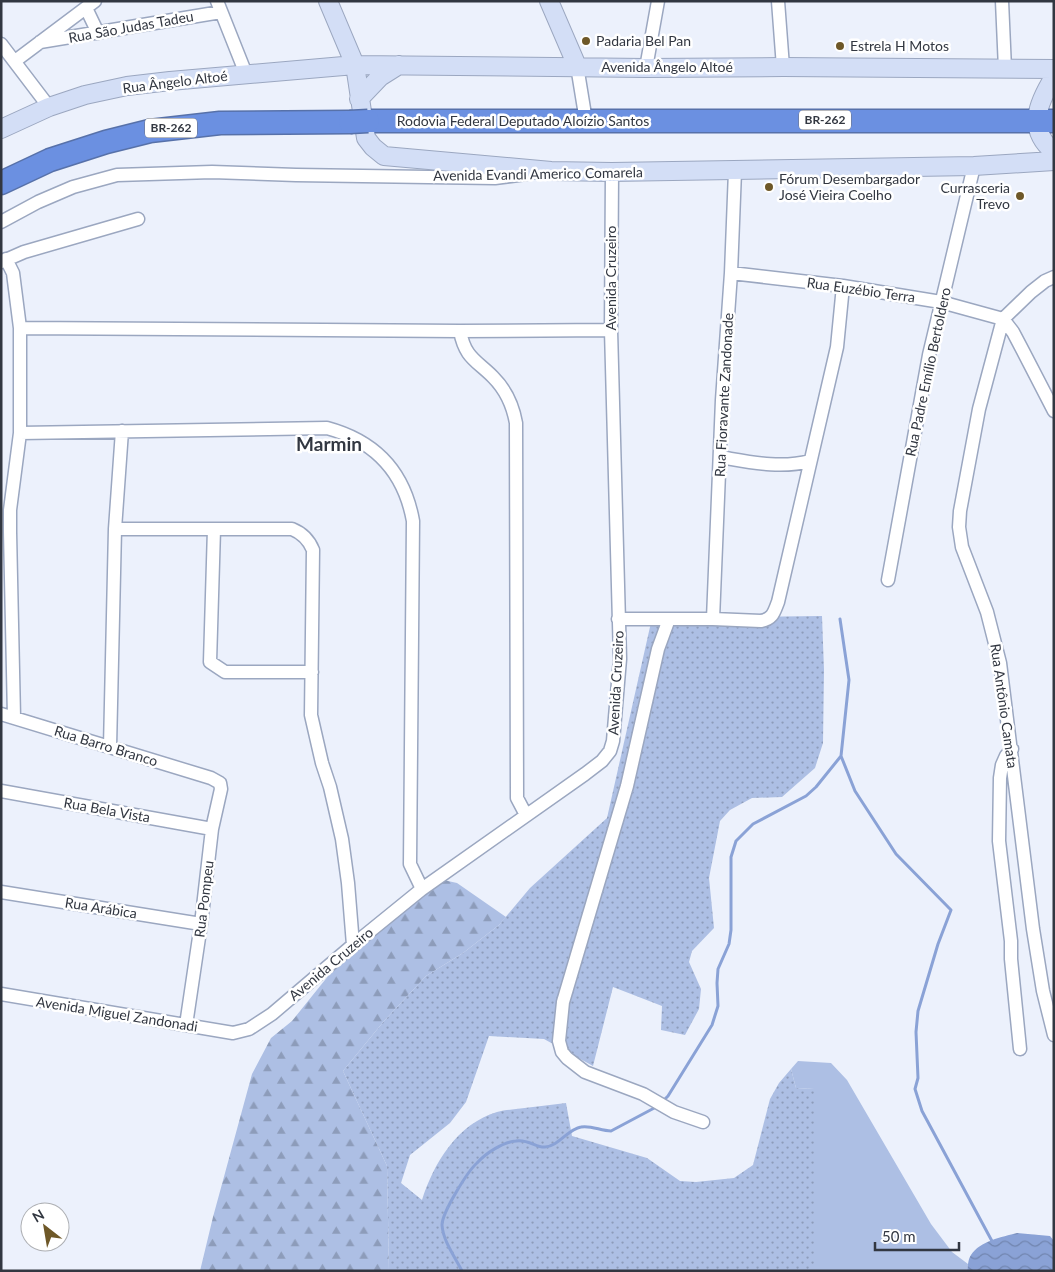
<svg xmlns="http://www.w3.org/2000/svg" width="1055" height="1272" font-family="Lato,sans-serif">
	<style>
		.grass { fill: url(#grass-dots) }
		.forest { fill: url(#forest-firs) }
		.garden { fill: #adbfe4 }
		.water { fill: url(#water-waves) }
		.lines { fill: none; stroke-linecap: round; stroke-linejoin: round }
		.stream { stroke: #8aa2d6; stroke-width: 3 }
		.street-casing { stroke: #9ba7c0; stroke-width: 15 }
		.secondary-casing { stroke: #9ba7c0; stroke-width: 20 }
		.highway-casing { stroke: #5771a9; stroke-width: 25 }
		.street { stroke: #fff; stroke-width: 12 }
		.secondary { stroke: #d3def6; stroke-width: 18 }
		.highway { stroke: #6b90e1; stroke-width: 22 }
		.highway-bridge-casing { stroke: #5771a9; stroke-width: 25; stroke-linecap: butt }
		.highway-bridge { stroke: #6b90e1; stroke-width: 22 }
		.poi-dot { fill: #6e5828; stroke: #fff; stroke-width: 2 }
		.labels { text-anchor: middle; stroke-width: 5; stroke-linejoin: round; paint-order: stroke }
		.shield { fill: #fff; stroke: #70737a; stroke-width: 1 }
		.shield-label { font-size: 12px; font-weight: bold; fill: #323741 }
		.street-label { font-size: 14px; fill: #323741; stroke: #fff }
		.poi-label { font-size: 14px; fill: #323741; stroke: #fff; text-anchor: start }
		.district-label { font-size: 19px; font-weight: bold; fill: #323741; stroke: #fff }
	</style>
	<defs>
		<pattern id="grass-dots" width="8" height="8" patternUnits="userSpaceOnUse" patternTransform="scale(1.25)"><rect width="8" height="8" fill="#adbfe4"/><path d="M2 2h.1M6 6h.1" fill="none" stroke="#8d9cba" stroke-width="1.8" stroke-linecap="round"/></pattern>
		<pattern id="forest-firs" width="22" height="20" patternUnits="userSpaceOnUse" patternTransform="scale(1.25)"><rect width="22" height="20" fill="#adbfe4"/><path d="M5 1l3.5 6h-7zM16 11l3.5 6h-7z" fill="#8d9cba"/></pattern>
		<pattern id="water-waves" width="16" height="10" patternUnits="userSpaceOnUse" patternTransform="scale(1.25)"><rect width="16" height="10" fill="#8aa2d6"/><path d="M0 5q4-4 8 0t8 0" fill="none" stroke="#7185af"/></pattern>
	</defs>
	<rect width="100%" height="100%" fill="#ecf1fc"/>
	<path class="grass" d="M822,616L824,670L823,743L815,768L782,797L752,798L730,810L720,821L709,878L714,928L692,951L689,962L701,989L699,1009L685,1035L661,1030L662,1006L613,987L593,1066L544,1039L489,1036L466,1102L450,1123L410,1155L401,1183L422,1200C434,1163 457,1124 497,1112C503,1110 510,1110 516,1109C533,1107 550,1105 566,1103L572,1136L647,1158L680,1181L696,1182L734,1178L753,1165L770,1099L779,1083L791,1069L796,1088L814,1089V1271H389L387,1166L343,1071L384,1021L426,976L463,953L499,925L530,888L607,818L652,618Z"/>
	<path class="forest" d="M439,879L457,883L506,917L499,925L463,953L426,976L384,1021L343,1071L387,1166L389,1271H200L213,1217L252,1074L271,1038L292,1021L341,960Z"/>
	<path class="garden" d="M798,1061L831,1063L847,1080L931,1224L952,1252L968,1264L967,1271H814V1089L796,1088L791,1069Z"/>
	<path class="water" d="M1017,1233L1050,1236L1054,1241V1271H967C968,1266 968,1259 971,1255C980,1241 1002,1237 1017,1233Z"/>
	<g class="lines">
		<path class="stream" d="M840,619L849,680L841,756L855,791L896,854L951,910L938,944L918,1011L916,1032L918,1078L915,1089L922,1111L993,1243
			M663,1101L668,1096L712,1025L718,1006L717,983L718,969L729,944L731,930V857L736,841L753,824L806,796L816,787L841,756
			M462,1271C455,1257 443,1241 442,1225C442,1213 467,1172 477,1163C486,1153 503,1142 516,1141C528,1139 537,1148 545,1147C559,1146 568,1129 581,1127C591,1125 601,1131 611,1131L658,1106"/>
		<g class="street-casing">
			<path id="street" d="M217,1L246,74
				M778,1L783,67
				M1002,1L1005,69
				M86,8L98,33
				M40,42L221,12
				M1,44L49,107
				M15,61L95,1
				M577,66L586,121
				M646,68L658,1
				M1,222L38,202L73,187L117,175L212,172L296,175L495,178L526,174
				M6,259L13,273L20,328V433L10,510V532L14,717
				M1,262L24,252L138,219
				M731,273L843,286L941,302L1003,319L1013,332L1023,351L1054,411
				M1054,277L1045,281L1031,292L1003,319L979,409L960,511L959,527L962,547L987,612L1000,663L1033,929L1043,991L1054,1035
				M20,328L460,331L611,330
				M460,331C465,358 476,360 493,377C506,390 513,406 516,423L517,798L526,815
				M20,433L327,428C375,441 404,471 413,521L410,864L422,889
				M720,457C750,462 780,469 810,461
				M115,529H292C302,533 309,540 313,550L311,715L322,763L330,787L342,839L348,883L353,945
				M214,529L210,662L225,672H312
				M888,580L929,355L974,166
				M618,619H713L761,621C773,619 774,612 778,602L837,347L843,286
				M669,619L658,649L627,786L563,1002L559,1041L562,1052L567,1058L585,1072L643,1094L674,1112L703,1122
				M713,619L722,400L731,273L735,171
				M1,714L211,778L220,783L221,789L212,829L201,924L186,1025
				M110,747L115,529L122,431
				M1012,749L1006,756L1002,765L1000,778L999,841L1011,941V959L1020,1049
				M1,791L212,829
				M1,892L201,924
				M1,994L233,1033L249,1029L272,1014L353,945L422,889L585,774L602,761L610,751L613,741L620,659L611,330L612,172"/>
		</g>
		<g class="secondary-casing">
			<path id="secondary" d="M328,1L355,65L366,138L373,147L384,156L551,171L612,172L974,166L1054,161
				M549,1L577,66
				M1054,77C1038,103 1026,129 1054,152
				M359,99L380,77L399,65
				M1,129L49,107L85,95L127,86L170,81L355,65L646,68L783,67L1054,69"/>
		</g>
		<g class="highway-casing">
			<path id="highway" d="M368,121H1054
				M1,183L50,160L106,142L150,131L220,123L350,122"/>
		</g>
		<use href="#street" class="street"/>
		<use href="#secondary" class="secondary"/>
		<use href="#highway" class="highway"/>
		<g class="highway-bridge-casing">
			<path id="highway-bridge" d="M350,122L368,121"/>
		</g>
		<use href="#highway-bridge" class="highway-bridge"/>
	</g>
	<g class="poi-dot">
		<circle cx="586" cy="41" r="5"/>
		<circle cx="840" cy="46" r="5"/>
		<circle cx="769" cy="187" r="5"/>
		<circle cx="1020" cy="196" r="5"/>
	</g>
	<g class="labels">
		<g class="shield">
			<rect x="799" y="110.5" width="52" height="19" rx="4"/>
			<rect x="145" y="118.5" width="52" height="19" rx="4"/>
		</g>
		<g class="shield-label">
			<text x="825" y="124">BR-262</text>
			<text x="171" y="132">BR-262</text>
		</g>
		<g class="street-label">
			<text transform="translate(131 27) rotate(-10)" y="5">Rua São Judas Tadeu</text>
			<text x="667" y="72">Avenida Ângelo Altoé</text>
			<text transform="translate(175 82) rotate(-7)" y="5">Rua Ângelo Altoé</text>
			<text x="523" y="126">Rodovia Federal Deputado Aloízio Santos</text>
			<text transform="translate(538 174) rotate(-1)" y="5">Avenida Evandi Americo Comarela</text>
			<text transform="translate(611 278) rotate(-90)" y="5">Avenida Cruzeiro</text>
			<text transform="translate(861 290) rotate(8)" y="5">Rua Euzébio Terra</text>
			<text transform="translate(928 372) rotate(-78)" y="5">Rua Padre Emílio Bertoldero</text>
			<text transform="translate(724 395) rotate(-87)" y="5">Rua Fioravante Zandonade</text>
			<text transform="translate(616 683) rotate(-87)" y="5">Avenida Cruzeiro</text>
			<text transform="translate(1004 706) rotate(82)" y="5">Rua Antônio Camata</text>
			<text transform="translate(106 746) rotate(17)" y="5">Rua Barro Branco</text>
			<text transform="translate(107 810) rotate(10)" y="5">Rua Bela Vista</text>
			<text transform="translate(204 899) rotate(-83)" y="5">Rua Pompeu</text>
			<text transform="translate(101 908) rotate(9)" y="5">Rua Arábica</text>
			<text transform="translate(331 964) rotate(-40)" y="5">Avenida Cruzeiro</text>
			<text transform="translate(117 1014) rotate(9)" y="5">Avenida Miguel Zandonadi</text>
		</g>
		<g class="poi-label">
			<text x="596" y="46">Padaria Bel Pan</text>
			<text x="850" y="51">Estrela H Motos</text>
			<text x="779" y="184">Fórum Desembargador<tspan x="779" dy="16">José Vieira Coelho</tspan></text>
			<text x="1010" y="193" text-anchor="end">Currasceria<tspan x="1010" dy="16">Trevo</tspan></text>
		</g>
		<g class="district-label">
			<text x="329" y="451">Marmin</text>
		</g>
	</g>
	<rect width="1055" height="1272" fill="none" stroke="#323741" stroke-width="5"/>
	<g transform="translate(45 1227) rotate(329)"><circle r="24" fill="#ffffff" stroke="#adafb3"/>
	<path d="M0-4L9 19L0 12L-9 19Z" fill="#6e5828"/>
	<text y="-8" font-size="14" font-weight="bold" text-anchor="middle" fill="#323741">N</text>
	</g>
	<path d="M875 1242v8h84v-8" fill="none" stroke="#323741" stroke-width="2.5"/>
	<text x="882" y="1242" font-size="15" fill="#323741" stroke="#ffffff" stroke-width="4" paint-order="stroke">50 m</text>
</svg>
